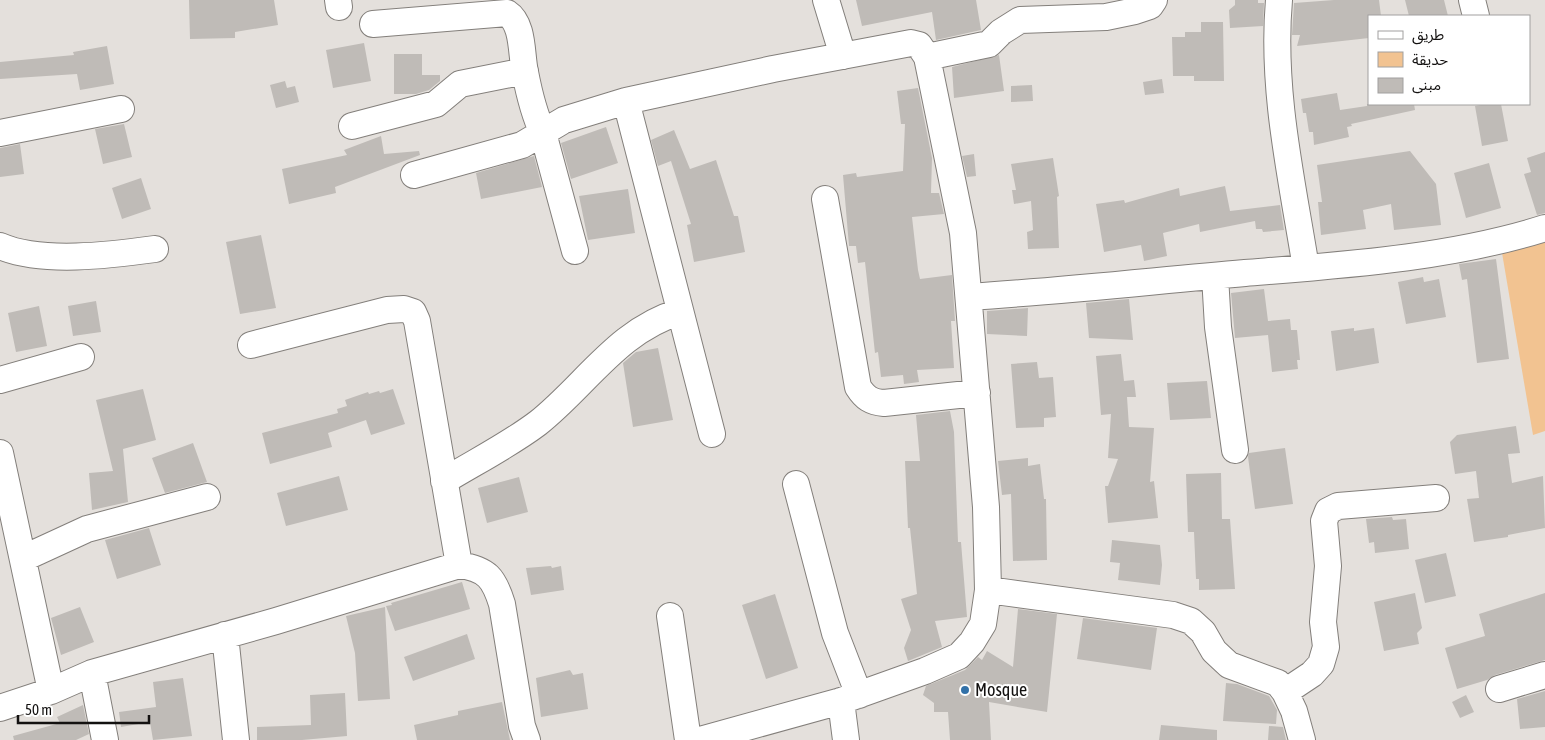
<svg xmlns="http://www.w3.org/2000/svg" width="1545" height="740" font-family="'Asap Condensed','Noto Sans Arabic',sans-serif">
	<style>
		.green { fill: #f2c391 }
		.building { fill: #bfbbb7 }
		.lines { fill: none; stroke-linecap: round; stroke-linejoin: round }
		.minor-casing { stroke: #837f7b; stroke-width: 28 }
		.minor { stroke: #fff; stroke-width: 26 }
		.poi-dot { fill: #3271a8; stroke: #fff; stroke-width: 2 }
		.labels { text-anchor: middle; stroke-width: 4; stroke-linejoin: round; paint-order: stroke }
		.poi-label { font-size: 18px; fill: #131110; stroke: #fff; text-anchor: start }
	</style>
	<rect width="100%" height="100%" fill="#e4e0dc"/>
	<path class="green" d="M1545,234V431L1533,435L1501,247Z"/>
	<path class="building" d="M189,0H274L278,25L235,32V38L190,39Z
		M856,0H976L981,30L936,40L932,12L862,26Z
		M1235,0H1258V3H1264L1263,26L1230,28L1229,10L1235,5Z
		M1334,0H1379L1381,16H1369V38L1297,46L1300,35H1292L1294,3Z
		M1405,0H1444L1448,16H1409Z
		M1201,22H1223L1224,81H1194V76H1173L1172,37H1185V32H1201Z
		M364,43L371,81L333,88L326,50Z
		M107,46L114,84L80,90L77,74L0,79V62L74,55L73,52Z
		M394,54H422V75H440V81L429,90L416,94H394Z
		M999,55L1004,91L954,98L952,67Z
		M1162,79L1164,93L1145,95L1143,82Z
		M285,81L287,88L295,86L299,102L276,108L270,85Z
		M1032,85L1033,101L1011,102V86Z
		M918,88L932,158L931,193H939L944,214L912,217L918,270L920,279L952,275L955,321H951L954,368L917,370L919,382L904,384L903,375L881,377L878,352L875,353L865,262L858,263L856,246H849L843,175L856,173L857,177L903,171L905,124H901L897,91Z
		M1337,93L1340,110L1367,106V104H1414L1415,110L1351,124L1352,126L1347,127L1349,137L1314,145L1313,132H1309L1306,113H1303L1301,99Z
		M1486,104H1501L1508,141L1482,146L1475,106Z
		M124,124L132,157L103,164L95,129Z
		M606,127L618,163L571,179L561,143Z
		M674,130L690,169L716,160L734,216H738L745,252L694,262L687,225L691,224L671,161L658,166L651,140Z
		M381,136L384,154L419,151L420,155L335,187L336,193L289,204L282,169L347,155L344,150Z
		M20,144L24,174L0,177V148Z
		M1410,151L1436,184L1441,225L1394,230L1391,204L1363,210L1366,229L1321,235L1318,202H1322L1317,165Z
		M1545,152V213L1537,215L1524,174L1531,172L1527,158Z
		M974,154L976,176L967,177L962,156Z
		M534,156L542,187L481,199L476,173Z
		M1053,158L1059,196L1057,197L1059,248L1028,249L1027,232L1033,230L1031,201L1014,204L1012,190H1016L1011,164Z
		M1489,163L1501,208L1466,218L1454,173Z
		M141,178L151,209L122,219L112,188Z
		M1225,186L1230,211L1280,205L1284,230L1263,232L1262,229H1256L1255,221L1200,232L1199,224L1163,233L1167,256L1144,261L1141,245L1104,252L1096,204L1124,200L1125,203L1179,188L1180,196Z
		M628,189L635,233L588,240L579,196Z
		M261,235L276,308L240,314L226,242Z
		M1496,259L1509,359L1477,363L1467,279L1462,280L1459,264Z
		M1423,277L1424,282L1439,279L1446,317L1406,324L1398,282Z
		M1264,289L1268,321L1290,319L1291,330H1297L1300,360H1297L1298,369L1272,372L1268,335L1235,338L1231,293Z
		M1129,299L1133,340L1089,338L1086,303Z
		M96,301L101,332L73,336L68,306Z
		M39,306L47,346L16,352L8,313Z
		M1028,308L1027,336L987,334V311Z
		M1354,328V331L1374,328L1379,363L1336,371L1331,331Z
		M658,348L673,420L633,427L623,363L636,352Z
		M1121,354L1124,381L1134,380L1136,397H1127L1129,427L1154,428L1150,482L1154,481L1158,518L1108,523L1105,486H1108L1118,459L1108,458L1111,414L1101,415L1096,356Z
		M1037,362L1039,378L1053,377L1056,417L1044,418V427L1016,428L1011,364Z
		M1207,381L1211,418L1170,420L1167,383Z
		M143,389L156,440L123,449L128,502L92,510L89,473L113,471L96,400Z
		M393,389L405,424L371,435L366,420L328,433L332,447L270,464L262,433L338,413L337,409L347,406L345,400L368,392L369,394L379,391L380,393Z
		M950,411L954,432L958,542H961L967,617L935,621L942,647L908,661L904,648L911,630L901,599L917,594L910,528H908L905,461H920L916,415Z
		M1516,426L1520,453L1508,454L1512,483L1543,476L1545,528L1508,535V537L1474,542L1467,499L1479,498L1476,471L1455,474L1450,442L1457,435Z
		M193,443L207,482L165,493L152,458Z
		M1285,448L1293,504L1255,509L1248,457L1249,453Z
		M1028,458V466L1040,464L1044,499H1046L1047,560L1013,561L1011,494L1002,495L998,461Z
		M1221,473L1222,519H1230L1235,589L1199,590V579H1196L1194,532H1188L1186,474Z
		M339,476L348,510L286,526L277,493Z
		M519,477L528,512L487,523L478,488Z
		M1392,517L1393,520L1406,519L1409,549L1375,553L1374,542L1369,543L1366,519Z
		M149,528L161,565L117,579L105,540Z
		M1112,540L1160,545L1162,565L1160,585L1118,580L1120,563L1110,562Z
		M1446,553L1456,596L1425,603L1415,560Z
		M551,566L552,568L561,566L564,590L531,595L526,568Z
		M462,582L470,609L395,631L386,606L392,605L391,603Z
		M1415,593L1422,628L1417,633L1419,644L1384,651L1374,602Z
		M1545,593V660L1495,675L1487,680L1457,689L1445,648L1485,636L1479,614Z
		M775,594L798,668L766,679L742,605Z
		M80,607L94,642L61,655L51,618Z
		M385,607L390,699L358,701L355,653L346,616Z
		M1018,609L1057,614L1047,712L989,702L991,740H950L948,712H934V703L923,695L926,686L965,670L978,657L982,660L987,651L1013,667Z
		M1083,618L1157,628L1151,670L1077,659Z
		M467,634L475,659L413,681L404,657Z
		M570,670L573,675L583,673L588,709L541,717L536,678Z
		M183,678L192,736L153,740L150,722L121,727L119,712L156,707L153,682Z
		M1226,683L1237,684L1269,696L1277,710L1276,724L1223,721Z
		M1545,691V727L1520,729L1517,699Z
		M345,693L347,736L302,740H257V727L311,725L310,695Z
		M1466,695L1474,712L1460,718L1452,702Z
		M502,702L510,740H417L414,725L458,715V711Z
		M83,705L89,734L76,740H14L13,736L60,723L57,717Z
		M1161,725L1217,730V740H1159Z
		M1269,726L1283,727L1286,740H1268Z"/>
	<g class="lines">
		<g class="minor-casing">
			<path id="minor" d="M338,0L339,7
				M826,0L843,56
				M1279,0C1271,90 1292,180 1306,268
				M1472,0L1476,16
				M373,24L507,13C524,24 521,55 525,72C529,93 534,114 543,133L575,251
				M927,57L989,44L1001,32L1020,20L1106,17L1135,11L1150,6L1154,0
				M626,101L712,434
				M352,126L436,104L460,84L525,71
				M0,133L121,109
				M414,175L522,145L564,120L626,101L773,69L911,43L919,45L927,57L963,233L986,507L988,590L983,624L972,642L959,656L925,671L841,701L700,740
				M825,199L858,387C865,398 871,402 884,403L977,393
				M0,246C41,264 111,255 155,249
				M1215,276L1218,327L1235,450
				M969,297C1061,291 1153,281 1245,273C1343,265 1451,258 1545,228
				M251,345L387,310L404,309L413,312L417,321L459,565
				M0,380L81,357
				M0,453L51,691
				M444,481C475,462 509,445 538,423C585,386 619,329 680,312
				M796,484L835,633L859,695
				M24,558L87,529L207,497
				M988,590L1173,615L1191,621L1203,632L1214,651L1229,665L1278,683L1285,692L1294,711L1302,740
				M670,616L688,740
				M225,635L236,740
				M92,673L105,740
				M1499,689L1545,675
				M1285,692L1312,674L1321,664L1326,647L1323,622L1328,566L1324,521L1328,511L1338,506L1436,498
				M841,701L846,740
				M0,708L51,691L92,673L276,621L459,565C487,569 494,578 502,604L522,726L527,740"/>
		</g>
		<use href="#minor" class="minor"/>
	</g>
	<circle class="poi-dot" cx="965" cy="690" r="5"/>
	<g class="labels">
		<g class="poi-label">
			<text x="975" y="696">Mosque</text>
		</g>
	</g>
	<rect x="1368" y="15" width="162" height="90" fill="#ffffff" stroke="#a1a09f"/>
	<rect x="1378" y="31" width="25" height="8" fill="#ffffff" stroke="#a1a09f"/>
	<text x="1412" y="40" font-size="15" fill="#131110">طريق</text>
	<rect x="1378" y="52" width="25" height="15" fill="#f2c391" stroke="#a1a09f"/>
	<text x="1412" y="65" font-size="15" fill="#131110">حديقة</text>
	<rect x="1378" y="78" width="25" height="15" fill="#bfbbb7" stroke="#a1a09f"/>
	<text x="1412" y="90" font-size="15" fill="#131110">مبنى</text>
	<path d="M18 715v8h131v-8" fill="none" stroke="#131110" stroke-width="2.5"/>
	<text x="25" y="715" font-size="15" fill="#131110" stroke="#ffffff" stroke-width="4" paint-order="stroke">50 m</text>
</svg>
